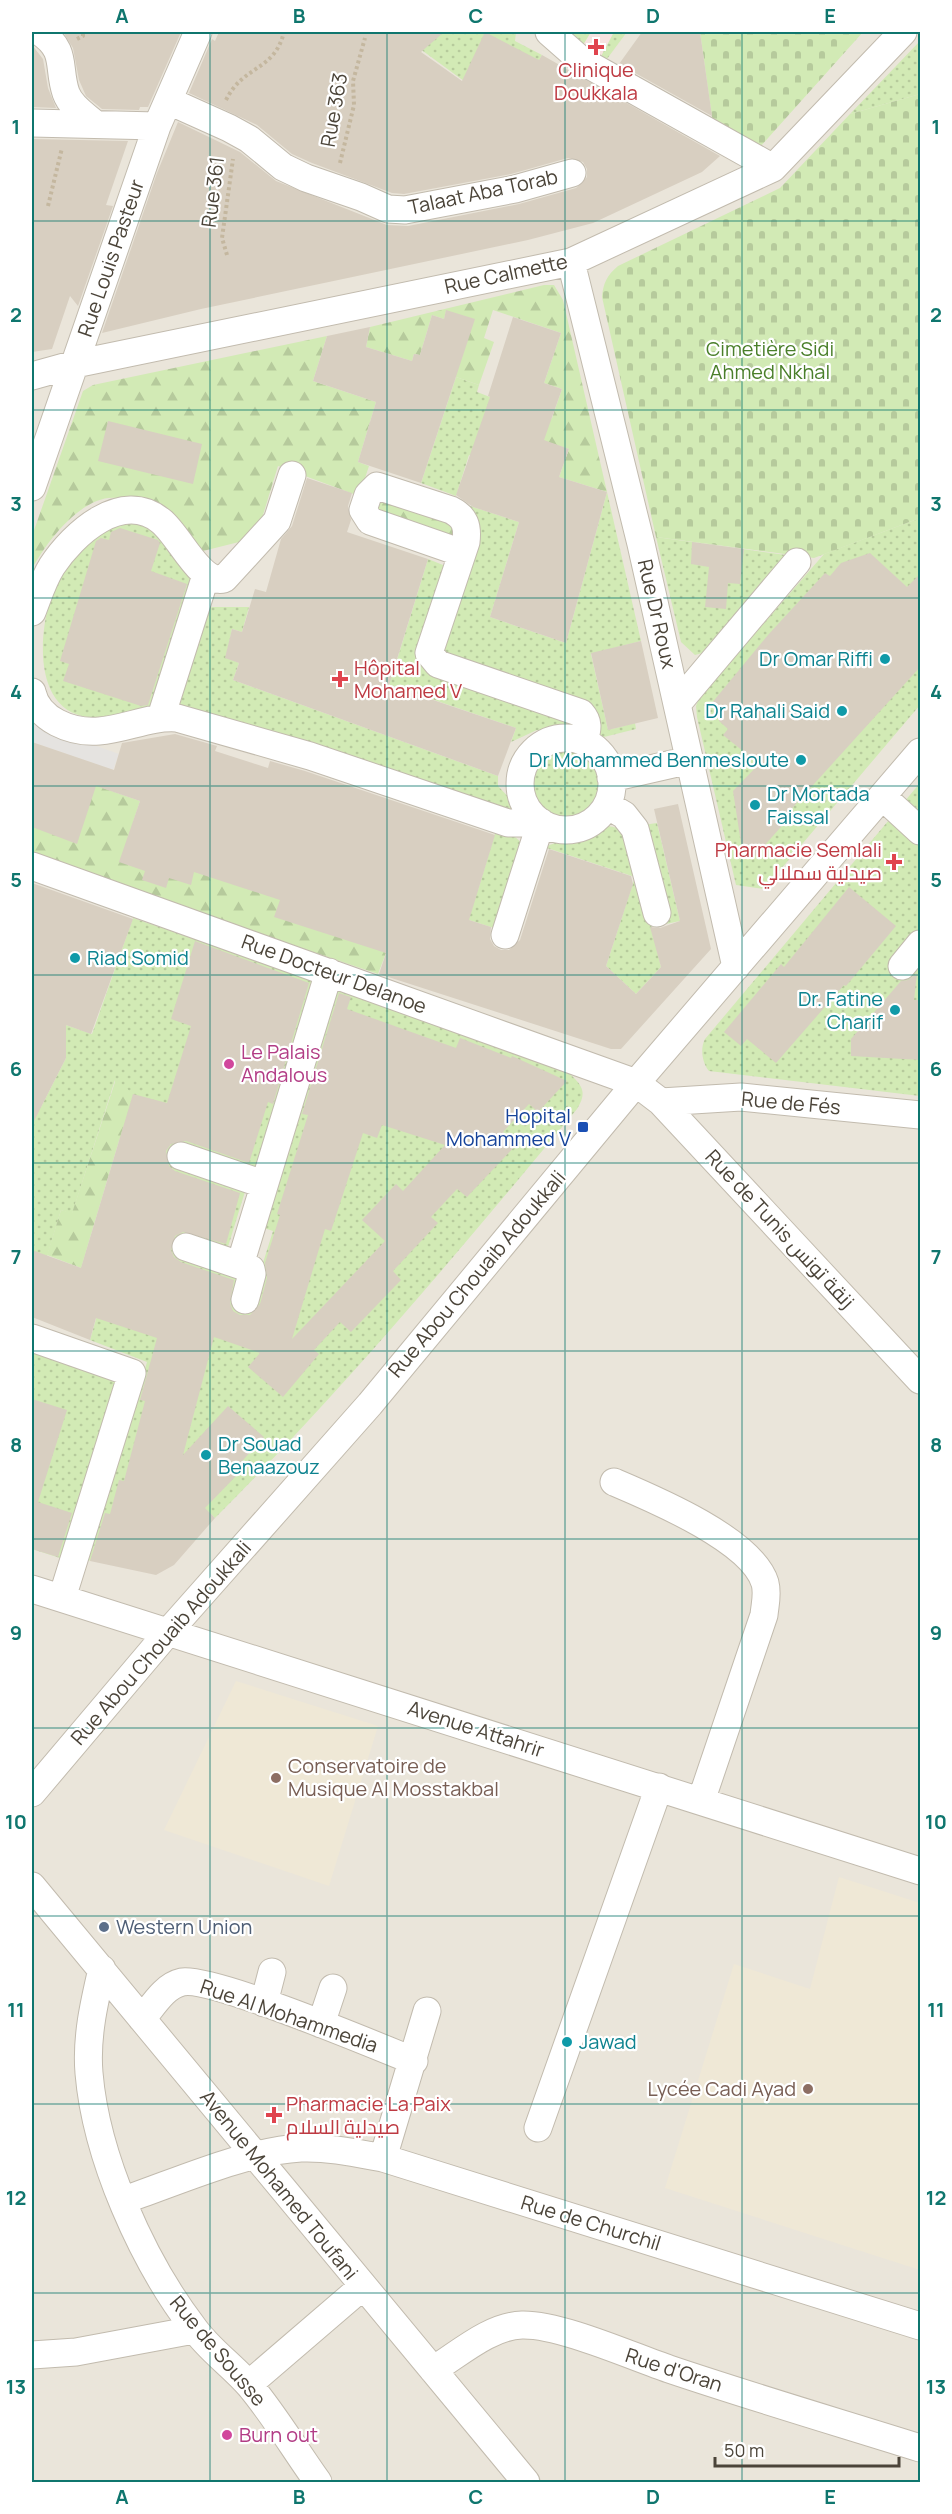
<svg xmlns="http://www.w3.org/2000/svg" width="952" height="2514" font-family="Manrope,Cairo,sans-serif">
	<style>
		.residential { fill: #eae5da }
		.education { fill: #efe8d6 }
		.medical { fill: #f6e3e0 }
		.green { fill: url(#green-dots) }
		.forest { fill: url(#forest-firs) }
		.cemetery { fill: url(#cemetery-stones) }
		.parking { fill: #e5e3e0 }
		.building { fill: #d8cfc1; fill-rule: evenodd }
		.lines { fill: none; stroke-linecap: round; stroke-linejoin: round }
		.minor-casing { stroke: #c2bbae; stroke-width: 29 }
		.path { stroke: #c4b79f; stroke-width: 4; stroke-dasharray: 3 3; stroke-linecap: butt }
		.minor { stroke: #fff; stroke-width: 27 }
		.grid { fill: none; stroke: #0f766e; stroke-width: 1.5; stroke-opacity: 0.55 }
		.health-dot { fill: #e0444e; stroke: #fff; stroke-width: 2 }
		.culture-dot { fill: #0f9aa8; stroke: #fff; stroke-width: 2 }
		.hotel-dot { fill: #d1479c; stroke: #fff; stroke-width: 2 }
		.transit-dot { fill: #1a4fb4; stroke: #fff; stroke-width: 2 }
		.education-dot { fill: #8d6e63; stroke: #fff; stroke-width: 2 }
		.service-dot { fill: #5c6f8a; stroke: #fff; stroke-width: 2 }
		.labels { text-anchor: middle; stroke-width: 4.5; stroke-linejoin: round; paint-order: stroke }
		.health-label { font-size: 20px; fill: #be3a42; stroke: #fff; text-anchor: start }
		.street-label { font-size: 20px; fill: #4b4439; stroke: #fff }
		.park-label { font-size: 20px; fill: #4a7f2a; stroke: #fff }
		.culture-label { font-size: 20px; fill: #0d838f; stroke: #fff; text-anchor: end }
		.hotel-label { font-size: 20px; fill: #b23c85; stroke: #fff; text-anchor: start }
		.transit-label { font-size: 20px; fill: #164399; stroke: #fff; text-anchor: end }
		.education-label { font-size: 20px; fill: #785e54; stroke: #fff; text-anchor: start }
		.service-label { font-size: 20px; fill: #4e5e75; stroke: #fff; text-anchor: start }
		.neatline { fill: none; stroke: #0f766e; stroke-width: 2 }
		.grid-label { font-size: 20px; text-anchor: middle; font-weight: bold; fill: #0f766e }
	</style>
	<defs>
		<pattern id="green-dots" width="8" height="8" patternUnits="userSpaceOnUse" patternTransform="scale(1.5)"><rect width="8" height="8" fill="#d2eab5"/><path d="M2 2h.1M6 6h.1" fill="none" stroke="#b6ca9c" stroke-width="1.8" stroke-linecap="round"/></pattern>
		<pattern id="forest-firs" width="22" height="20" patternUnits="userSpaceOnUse" patternTransform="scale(1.5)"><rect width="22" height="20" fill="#d2eab5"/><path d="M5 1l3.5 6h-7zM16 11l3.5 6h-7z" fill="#b6ca9c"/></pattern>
		<pattern id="cemetery-stones" width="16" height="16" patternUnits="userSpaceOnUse" patternTransform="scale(1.5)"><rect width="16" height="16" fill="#d2eab5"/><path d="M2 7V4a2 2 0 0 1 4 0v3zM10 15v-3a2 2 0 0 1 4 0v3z" fill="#b6ca9c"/></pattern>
	</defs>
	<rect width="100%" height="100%" fill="#f6f3ec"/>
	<path class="residential" d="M32,32H920V2482H32Z"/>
	<path class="education" d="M236,1681L378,1726L329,1886L164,1830Z
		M839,1877L920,1903V2270L665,2188L734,1964L810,1989Z"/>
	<path class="medical" d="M558,32H627L604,63Z"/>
	<path class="green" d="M397,32H516L515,41L542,55L509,114Z
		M558,32H591L580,50Z
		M614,32H627L604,63L599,60Z
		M920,41V94L850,114Z
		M456,377L479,385L477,392L490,397L482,458L469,455L456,496L421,483Z
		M607,492L641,641L591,654L608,730L635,723L636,729L604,737L445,661L440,643L455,501L519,522L490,617L566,643Z
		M920,518V705L764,889L736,885L697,717L696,706L699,698L824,554Z
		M129,520L149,525L194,579L152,709C131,713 109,720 88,717C23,709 40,601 66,564C82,541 104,532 129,520Z
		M656,537L786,555L706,652L695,655L681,642Z
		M428,559L448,567L419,657L579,717L576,735L537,730L511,742L516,728L370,678L396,663Z
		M213,607H249L242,632L232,629L226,657L239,663L233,680L498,776V786L526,816L175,711L207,608Z
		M525 784a41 41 0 1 1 82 0a41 41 0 1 1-82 0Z
		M920,783V1096L709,1071C702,1063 700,1048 705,1039Z
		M657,823L680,921L666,924L643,825Z
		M603,826C618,826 624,830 632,842L661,967L636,994L606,966L635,877L544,847Z
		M496,830L514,836L524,845L497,929L469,920L456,884L478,890Z
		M133,918L319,982L258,1179L248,1182L227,1250L247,1277L250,1304L273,1231L258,1226L330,986L570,1074C583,1086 587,1093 577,1109C461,1249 344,1389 215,1518L181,1486L91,1561L82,1558L121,1449L147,1362L90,1340L108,1277L81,1268L120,1145L115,1080L72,1214L61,1210L32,1306V1103L41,1107L66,1058V1025L92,1034Z
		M32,1350L117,1380L63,1559L32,1549Z"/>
	<path class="forest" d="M544,285H554L563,300L607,492L559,477L569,449L526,435L552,418L562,389L544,383L561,333L493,310L484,338L494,342L479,385L456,377L446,311L444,319L432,315L420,355L414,354L412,361L366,347L370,327Z
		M327,336L313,381L376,402L358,462L369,466L359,496L278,466L259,528L243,541L203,551C190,534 174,527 155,517C145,511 133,502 122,499C86,489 46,542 32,569V536L83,391L93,385Z
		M374,495L452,514L460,542L372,518Z
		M32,763L140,801L133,822L386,953L378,974L32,857Z
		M116,1079L133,1094L81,1268L47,1255L61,1210L72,1213Z"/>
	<path class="cemetery" d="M700,32H863L759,148L713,124Z
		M920,94V518L814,558L656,537L602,297C603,284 607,275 618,266L780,188L850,114Z"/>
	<path class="parking" d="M32,723L119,754L113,770L32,742Z"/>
	<path class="building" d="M63,32H181L148,107H140L139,110L102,109L86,96L79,80L73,48Z
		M219,32H444L421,52L462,81L485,32L539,60L542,55L720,156L702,172L593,223L528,240L201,309L102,333L157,173L178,122L240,152L276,181L387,225L408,226L519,204L576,188L587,177V169L583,162L568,158L511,174L404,194L392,193L312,163L292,154L257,125L189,93L212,39L215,41Z
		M642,32H700L712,116L619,64Z
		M32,45L43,59L48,88L56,108L32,107Z
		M32,139L128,141L106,205L113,206L78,306L70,296L52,349L32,352Z
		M446,310L475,319L421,483L358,462L376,402L313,381L327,336L370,327L366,347L412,361L414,354L420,355L432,315L444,319Z
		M513,317L561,333L544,383L562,389L544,440L569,449L559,477L607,492L566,643L490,617L519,522L473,507L456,495L490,397L488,396Z
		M108,421L202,444L193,484L98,461Z
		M307,478L352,493L348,506L351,520L347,532L428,559L389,685L516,728L498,776L233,680L239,663L225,658L232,629L242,632L255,589L266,592L281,539L292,526Z
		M120,528L158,540L160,543L151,571L187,584L148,705L141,706L63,681L69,664L60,661L96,541L101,538L109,540L111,532Z
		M692,542L744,549L740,584L728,583L726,609L705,607L709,567L691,564Z
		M870,553L907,587L921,573V666L785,816L788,819L755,856L741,843L733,791L759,764L723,735L728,729L719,721L718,710L711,704L768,635L825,573L830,576L841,563Z
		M641,641L658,718L608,730L591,653Z
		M175,734L217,746L215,751L268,768L270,761L305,771L495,835L469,920L491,927L490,939L494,946L501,950H509L520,940L549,849L631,876L633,884L606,966L636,994L661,967L650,927L660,928L680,921L654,809L678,804L711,949L621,1049H611L379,974L386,953L274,917L280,900L194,872L191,885L169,878L166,888L142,880L145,871L119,862L140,801L96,786L77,844L32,827V742L114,770L122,743Z
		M32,883L133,919L91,1034L66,1025V1058L32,1125Z
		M849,887L896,926L846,986L844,985L776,1063L747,1039L741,1046L724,1032L781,964L784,967Z
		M195,941L309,983L273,1104L268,1102L249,1163L186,1141L171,1144L166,1151L169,1166L175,1171L240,1193L226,1244L183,1232L175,1236L171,1250L174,1257L181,1262L234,1280L230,1303L233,1311L240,1315H250L260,1304L267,1278L265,1263L280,1215L277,1214L308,1115L302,1114L339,993L351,997L347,1009L456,1048L460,1038L511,1058L512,1056L567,1081L538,1112L529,1104L503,1132L517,1144L467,1197L457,1189L431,1217L438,1223L393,1271L401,1280L351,1332L340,1322L314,1350L319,1354L283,1397L248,1367L260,1353L214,1337L183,1455L228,1406L264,1437L235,1469L239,1473L205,1508L215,1518L174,1565L156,1575L90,1561L105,1513L110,1514L119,1480L124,1481L145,1401L140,1400L157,1338L96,1318L90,1340L32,1317V1250L81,1268L133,1094L167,1103L191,1026L171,1019ZM382,1125L445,1145L403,1191L396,1184L362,1220L385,1241L292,1339L325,1229L331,1231L363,1133L377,1138Z
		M917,973L914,1000H921V1060L851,1056V1039L901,981L908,980Z
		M32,1399L67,1410L38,1502L72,1513L58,1557L32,1549Z"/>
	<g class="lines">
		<g class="minor-casing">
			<path id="minor" d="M40,32C68,51 57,67 66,93C71,107 85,115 95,124
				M549,32L582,61L773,168
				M169,101L229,128L249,139L283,167L306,178L361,197L388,209L405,210L515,189L572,173
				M32,123L157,126
				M571,262L641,544L736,967
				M32,376L75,364L571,262L773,168L903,32
				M32,487L157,126L198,32
				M462,553L370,521L363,510L368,495L377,486L451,510C465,517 468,526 466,542L429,653L438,664L581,713C590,723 587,730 584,742
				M32,612C38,597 43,580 52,566C73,534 122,489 161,521C180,536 200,585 224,579L277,521L292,475
				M32,692C38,720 71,733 99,731C126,729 150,716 177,718L310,756L508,823H523L535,818
				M678,703L797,562
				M161,717L206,575
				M520 784a46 46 0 1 1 92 0a46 46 0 1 1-92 0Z
				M611,778L690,760
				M883,797L920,831
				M607,805L624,815L635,829L657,913
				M32,866L636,1083L661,1102L920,1380
				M505,935L541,822
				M902,966L920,944
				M661,1102L741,1097L920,1115
				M181,1156L263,1184
				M186,1247L251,1269L252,1274L245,1300
				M240,1265L329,972
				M32,1338L132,1373L62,1598
				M614,1482C654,1499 752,1540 765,1583C768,1594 765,1604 764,1615L701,1801
				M32,1589L920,1871
				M32,1793L169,1631L370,1404L636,1083L920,752
				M32,1886L526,2482
				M102,1969C94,2003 86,2038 89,2073C96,2157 142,2260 193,2327C209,2350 232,2365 250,2386C275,2416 295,2450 318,2482
				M264,2003L272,1972
				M142,2019C153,2006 164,1986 182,1982C210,1976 377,2046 414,2061
				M321,2024L333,1988
				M538,2128L659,1787
				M383,2158L427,2011
				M124,2200C177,2182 245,2151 301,2148C329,2147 356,2153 383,2158L920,2326
				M32,2355L76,2352L194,2330
				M433,2370C459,2354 490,2326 522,2325C560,2324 631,2356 669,2369C752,2397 837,2422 920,2448
				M249,2384L362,2287"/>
		</g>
		<path class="path" d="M77,39L83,36V32
			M226,100C244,64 274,72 284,32
			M340,163L354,105L353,81L365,38
			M48,206L62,148
			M227,255L222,238L233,159"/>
		<use href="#minor" class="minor"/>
	</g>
	<path class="grid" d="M210,32V2482M387,32V2482M565,32V2482M742,32V2482M32,221H920M32,410H920M32,598H920M32,786H920M32,975H920M32,1163H920M32,1351H920M32,1539H920M32,1728H920M32,1916H920M32,2104H920M32,2293H920"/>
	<g class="health-dot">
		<path d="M593 38h6v6h6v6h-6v6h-6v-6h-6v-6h6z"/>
		<path d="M337 670h6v6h6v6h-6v6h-6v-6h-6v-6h6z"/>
		<path d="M891 853h6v6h6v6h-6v6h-6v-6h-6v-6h6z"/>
		<path d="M271 2106h6v6h6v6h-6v6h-6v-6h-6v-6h6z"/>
	</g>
	<g class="culture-dot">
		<circle cx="885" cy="659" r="6"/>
		<circle cx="842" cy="711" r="6"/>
		<circle cx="801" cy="760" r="6"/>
		<circle cx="755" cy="805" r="6"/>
		<circle cx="75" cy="958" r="6"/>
		<circle cx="895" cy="1010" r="6"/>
		<circle cx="206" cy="1455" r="6"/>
		<circle cx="567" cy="2042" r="6"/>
	</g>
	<g class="hotel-dot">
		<circle cx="229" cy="1064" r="6"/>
		<circle cx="227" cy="2435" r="6"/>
	</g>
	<rect class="transit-dot" x="577" y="1121" width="12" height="12" rx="3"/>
	<g class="education-dot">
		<circle cx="276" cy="1778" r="6"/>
		<circle cx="808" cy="2089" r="6"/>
	</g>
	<circle class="service-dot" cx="104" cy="1927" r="6"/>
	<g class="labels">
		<g class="health-label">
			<text x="596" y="77" text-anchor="middle">Clinique<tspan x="596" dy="23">Doukkala</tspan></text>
			<text x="354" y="675">Hôpital<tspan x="354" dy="23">Mohamed V</tspan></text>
			<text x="882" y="857" text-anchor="end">Pharmacie Semlali<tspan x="882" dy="23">صيدلية سملالي</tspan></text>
			<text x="286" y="2111">Pharmacie La Paix<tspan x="286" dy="23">صيدلية السلام</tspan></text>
		</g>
		<g class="street-label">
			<text transform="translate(334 110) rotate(-80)" y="7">Rue 363</text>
			<text transform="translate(213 192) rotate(-83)" y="7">Rue 361</text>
			<text transform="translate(483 192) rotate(-12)" y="7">Talaat Aba Torab</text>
			<text transform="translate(111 258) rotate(-71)" y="7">Rue Louis Pasteur</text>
			<text transform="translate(506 274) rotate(-12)" y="7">Rue Calmette</text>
			<text transform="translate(657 614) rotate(77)" y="7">Rue Dr Roux</text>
			<text transform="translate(334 974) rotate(20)" y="7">Rue Docteur Delanoe</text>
			<text transform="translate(791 1103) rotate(5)" y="7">Rue de Fés</text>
			<text transform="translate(780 1229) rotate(47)" y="7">Rue de Tunis زنقة تونس</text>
			<text transform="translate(477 1274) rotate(-50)" y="7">Rue Abou Chouaib Adoukkali</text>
			<text transform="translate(161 1643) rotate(-49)" y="7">Rue Abou Chouaib Adoukkali</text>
			<text transform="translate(476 1729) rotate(18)" y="7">Avenue Attahrir</text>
			<text transform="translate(289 2016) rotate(19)" y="7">Rue Al Mohammedia</text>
			<text transform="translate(279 2185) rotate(51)" y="7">Avenue Mohamed Toufani</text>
			<text transform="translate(591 2223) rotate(17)" y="7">Rue de Churchil</text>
			<text transform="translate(218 2351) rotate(50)" y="7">Rue de Sousse</text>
			<text transform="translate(674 2370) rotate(18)" y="7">Rue d'Oran</text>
		</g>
		<g class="park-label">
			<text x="770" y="356">Cimetière Sidi<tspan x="770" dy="23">Ahmed Nkhal</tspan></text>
		</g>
		<g class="culture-label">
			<text x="873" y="666">Dr Omar Riffi</text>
			<text x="830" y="718">Dr Rahali Said</text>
			<text x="789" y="767">Dr Mohammed Benmesloute</text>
			<text x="767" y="801" text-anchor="start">Dr Mortada<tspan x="767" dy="23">Faissal</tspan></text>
			<text x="87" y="965" text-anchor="start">Riad Somid</text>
			<text x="883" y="1006">Dr. Fatine<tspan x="883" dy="23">Charif</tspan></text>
			<text x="218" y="1451" text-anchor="start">Dr Souad<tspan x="218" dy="23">Benaazouz</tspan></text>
			<text x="579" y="2049" text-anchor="start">Jawad</text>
		</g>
		<g class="hotel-label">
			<text x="241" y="1059">Le Palais<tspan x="241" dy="23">Andalous</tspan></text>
			<text x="239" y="2442">Burn out</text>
		</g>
		<g class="transit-label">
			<text x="571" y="1123">Hopital<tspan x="571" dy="23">Mohammed V</tspan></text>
		</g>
		<g class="education-label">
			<text x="288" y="1773">Conservatoire de<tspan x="288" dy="23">Musique Al Mosstakbal</tspan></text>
			<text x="796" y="2096" text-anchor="end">Lycée Cadi Ayad</text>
		</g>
		<g class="service-label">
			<text x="116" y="1934">Western Union</text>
		</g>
	</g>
	<rect width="952" height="2514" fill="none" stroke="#ffffff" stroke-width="66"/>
	<path d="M715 2457v9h184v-9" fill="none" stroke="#4b4439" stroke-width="3"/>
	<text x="724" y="2457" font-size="18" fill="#4b4439" stroke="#ffffff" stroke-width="4.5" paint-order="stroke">50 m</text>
	<rect x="33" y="33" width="886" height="2448" class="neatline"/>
	<g class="grid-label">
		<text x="122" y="23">A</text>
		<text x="299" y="23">B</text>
		<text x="476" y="23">C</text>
		<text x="653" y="23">D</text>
		<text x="830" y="23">E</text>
		<text x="16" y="134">1</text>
		<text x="936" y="134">1</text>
		<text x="16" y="322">2</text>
		<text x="936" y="322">2</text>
		<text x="16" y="511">3</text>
		<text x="936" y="511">3</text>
		<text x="16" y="699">4</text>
		<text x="936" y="699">4</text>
		<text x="16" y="887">5</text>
		<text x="936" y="887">5</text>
		<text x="16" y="1076">6</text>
		<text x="936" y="1076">6</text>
		<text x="16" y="1264">7</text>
		<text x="936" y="1264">7</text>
		<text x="16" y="1452">8</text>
		<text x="936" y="1452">8</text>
		<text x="16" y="1640">9</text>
		<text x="936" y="1640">9</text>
		<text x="16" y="1829">10</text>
		<text x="936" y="1829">10</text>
		<text x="16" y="2017">11</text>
		<text x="936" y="2017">11</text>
		<text x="16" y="2205">12</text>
		<text x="936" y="2205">12</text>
		<text x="16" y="2394">13</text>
		<text x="936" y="2394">13</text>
		<text x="122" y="2504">A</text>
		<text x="299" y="2504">B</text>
		<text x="476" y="2504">C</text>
		<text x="653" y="2504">D</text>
		<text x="830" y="2504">E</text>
	</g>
</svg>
